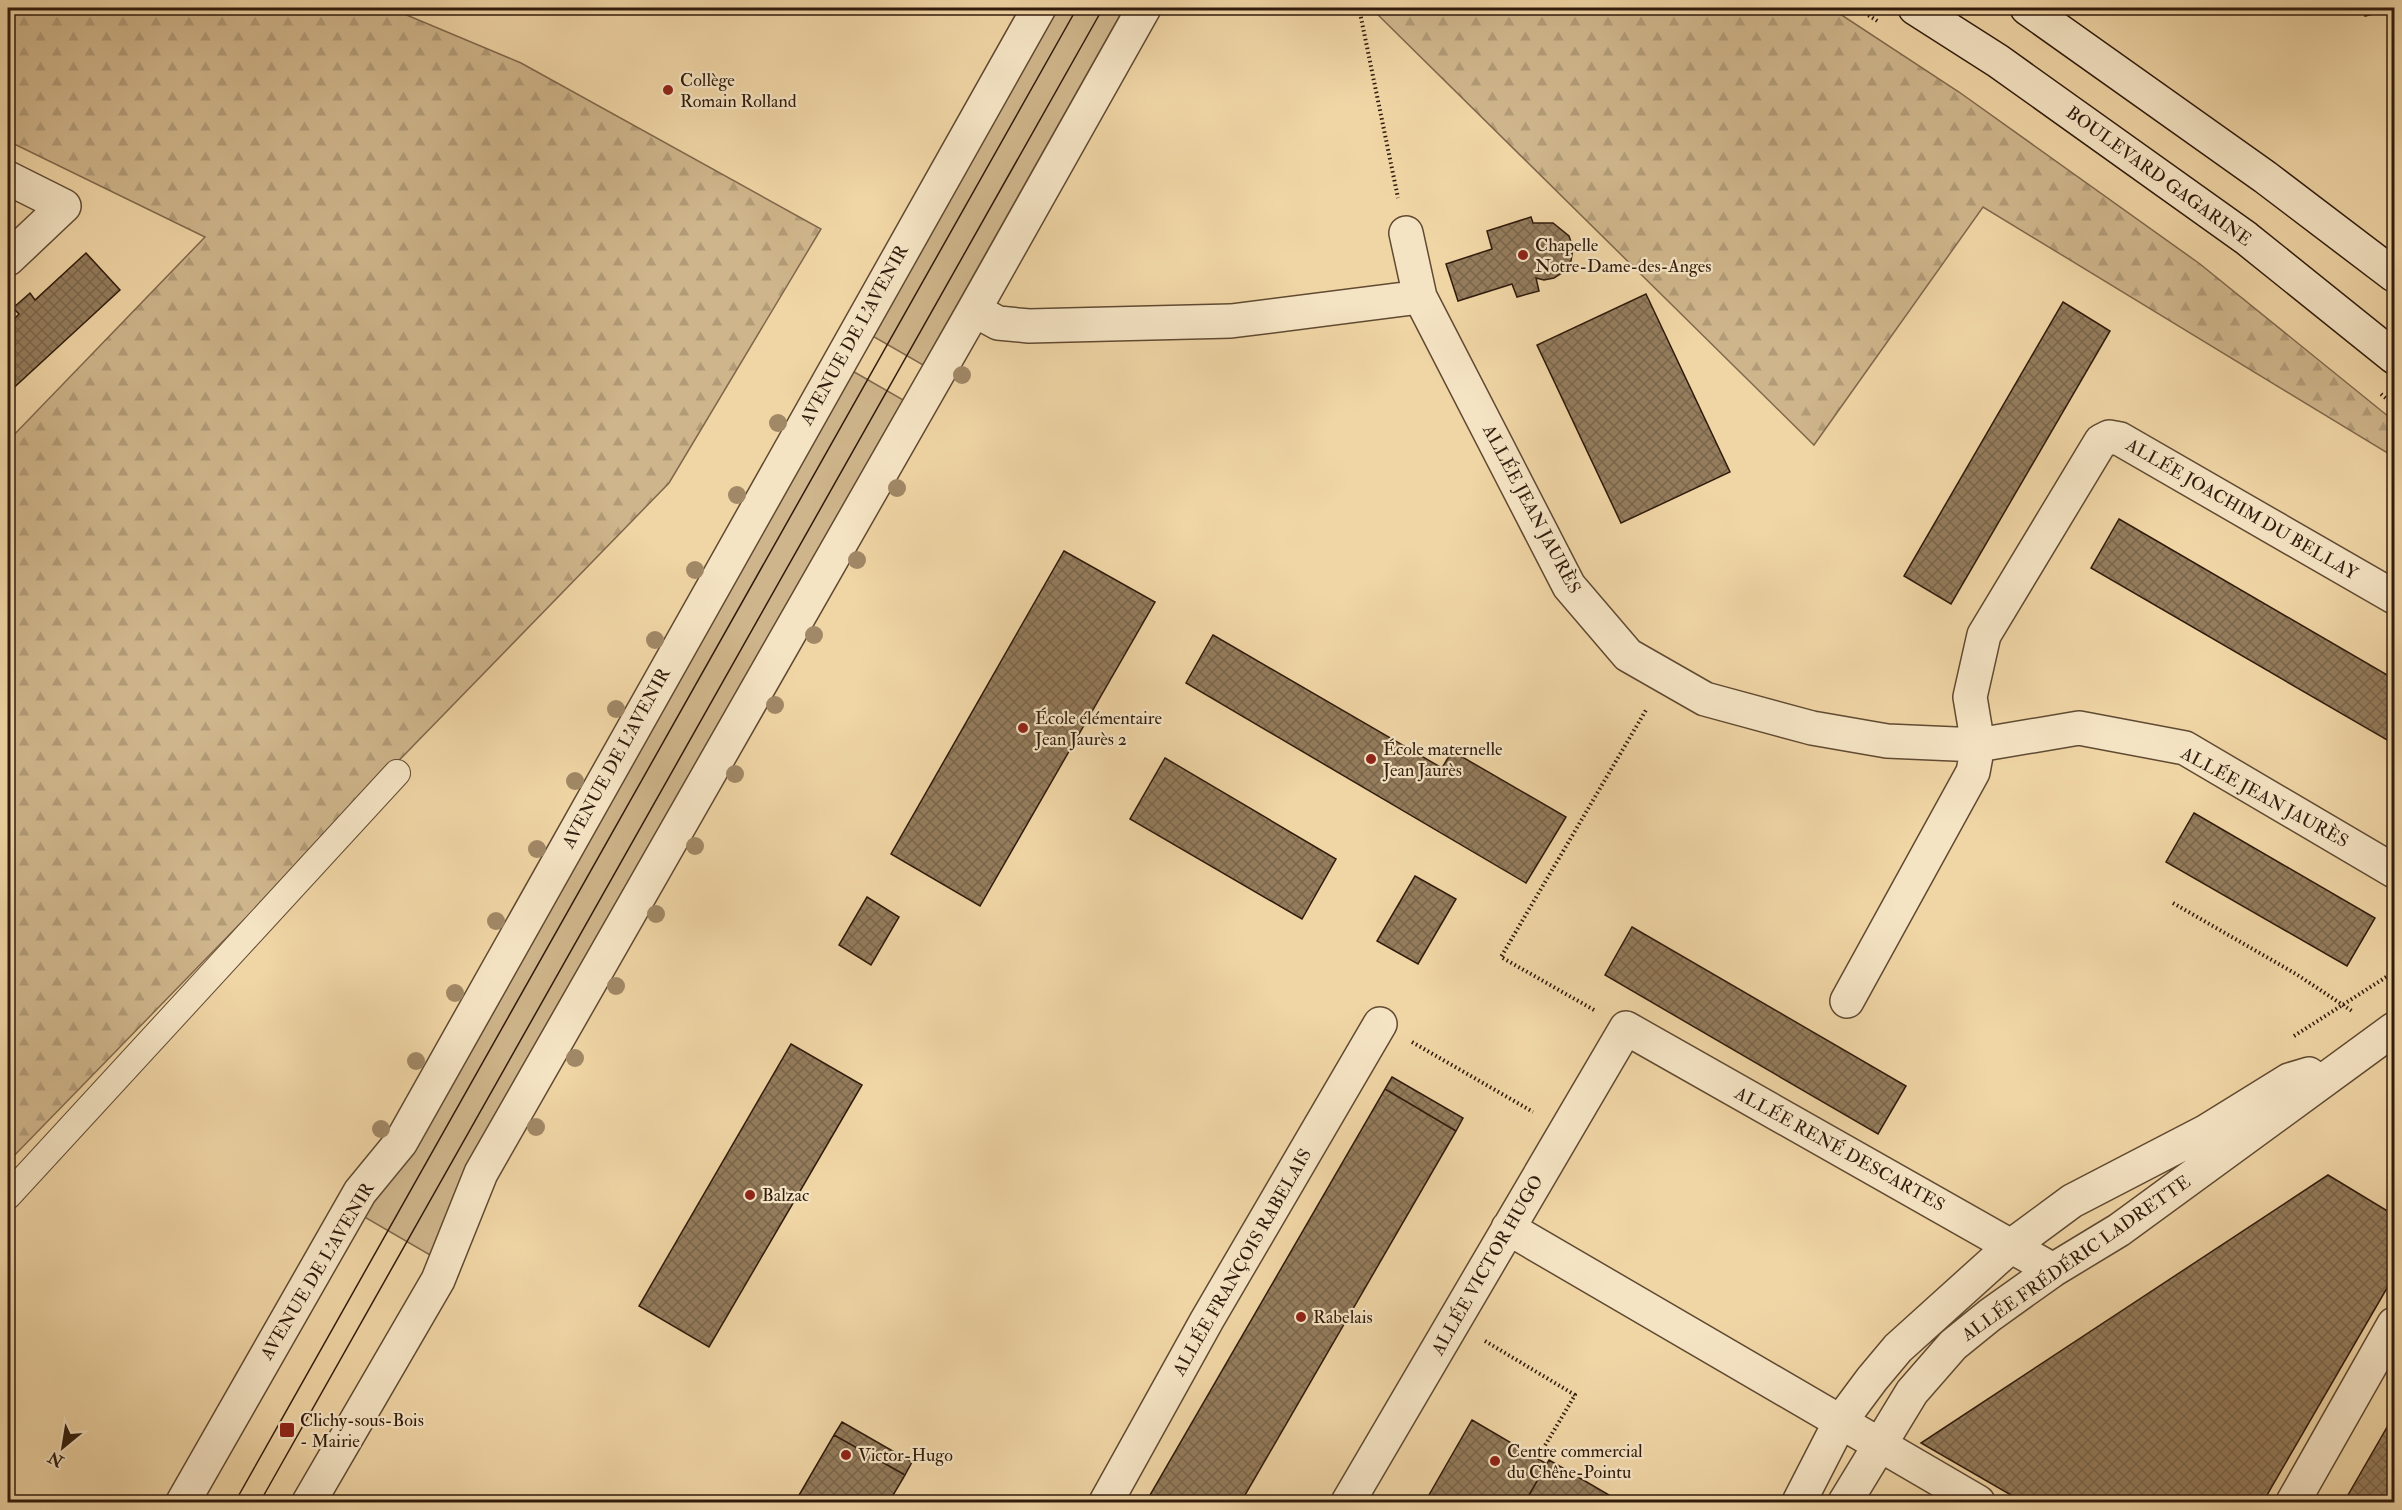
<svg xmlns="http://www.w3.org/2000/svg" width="2402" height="1510" font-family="'IM FELL Double Pica',serif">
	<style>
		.grass { fill: #cfb58b; stroke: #80684c; stroke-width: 1.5 }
		.forest { fill: url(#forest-firs); stroke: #80684c; stroke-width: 1.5 }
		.building { fill: url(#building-cross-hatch); stroke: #301b0c; stroke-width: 1.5 }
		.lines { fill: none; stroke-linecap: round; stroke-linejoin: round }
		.service-casing { stroke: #604a32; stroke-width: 28 }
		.minor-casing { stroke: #604a32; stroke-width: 36 }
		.secondary-casing { stroke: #301b0c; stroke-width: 36 }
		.path { stroke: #301b0c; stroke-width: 4; stroke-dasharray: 1.5 3; stroke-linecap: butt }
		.service { stroke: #f5e4c4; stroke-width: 26 }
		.minor { stroke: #f5e4c4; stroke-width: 33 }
		.secondary { stroke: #f5e4c4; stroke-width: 33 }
		.tram { stroke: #301b0c; stroke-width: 1.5 }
		.tree { fill: #a18866 }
		.poi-dot { fill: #8f2418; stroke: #f5e4c4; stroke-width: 2 }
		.labels { text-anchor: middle; stroke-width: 4.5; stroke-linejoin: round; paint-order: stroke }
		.poi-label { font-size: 18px; fill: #301b0c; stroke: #f5e4c4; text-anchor: start }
		.street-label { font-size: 18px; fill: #301b0c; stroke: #f5e4c4 }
	</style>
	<defs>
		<pattern id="forest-firs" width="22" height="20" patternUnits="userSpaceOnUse" patternTransform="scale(1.5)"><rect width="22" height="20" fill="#cfb58b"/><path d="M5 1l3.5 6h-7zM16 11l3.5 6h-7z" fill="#b29b77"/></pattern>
		<pattern id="building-cross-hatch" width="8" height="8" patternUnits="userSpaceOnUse" patternTransform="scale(1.5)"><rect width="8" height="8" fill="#947c5c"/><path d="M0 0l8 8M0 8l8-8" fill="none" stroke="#79654a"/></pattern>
	</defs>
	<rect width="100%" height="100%" fill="#f0d5a5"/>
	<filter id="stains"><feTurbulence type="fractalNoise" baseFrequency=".00333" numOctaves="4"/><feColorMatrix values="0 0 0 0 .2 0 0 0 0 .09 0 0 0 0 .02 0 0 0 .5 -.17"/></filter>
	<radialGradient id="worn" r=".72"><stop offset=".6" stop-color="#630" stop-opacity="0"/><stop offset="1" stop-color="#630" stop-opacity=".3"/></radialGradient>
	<path class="grass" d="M1053,8H1124L923,365L869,334Z
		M849,369L905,401L430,1255L361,1215Z"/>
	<path class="forest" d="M8,8H390L521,63L821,229L669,483L8,1162V441L205,237L8,141Z
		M1371,8H1831L1959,92L2200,264L2394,421V457L1983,207L1814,445Z"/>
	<path class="building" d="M2363,8H2394V9L2365,16Z
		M1531,217L1533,223H1553L1569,236L1573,248L1571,261L1565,271L1554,278L1544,280L1536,278L1539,291L1517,297L1512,284L1458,301L1446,264L1492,249L1487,231Z
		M86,253L120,290L8,393V325L19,314L13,308L30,293L35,300Z
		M1646,294L1730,472L1621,523L1537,345Z
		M2063,302L2110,331L1951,604L1904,576Z
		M2119,519L2394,679V744L2091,568Z
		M1064,551L1155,602L980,906L891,854Z
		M1213,635L1442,768L1452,751L1566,817L1526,883L1186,683Z
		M1165,758L1336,859L1302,919L1130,819Z
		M2194,813L2375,918L2347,966L2166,862Z
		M1415,876L1456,899L1418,964L1377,941Z
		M867,897L899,917L871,965L839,945Z
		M1632,927L1906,1086L1878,1134L1605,975Z
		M791,1044L862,1085L709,1347L639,1306Z
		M1392,1077L1463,1118L1456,1131L1385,1089Z
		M1385,1089L1456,1131L1241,1502H1146Z
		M2328,1175L2394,1215V1276L2263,1502H2023L1921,1443Z
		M2394,1415V1502H2344Z
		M1472,1420L1547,1464L1525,1502H1425Z
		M842,1422L912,1462L905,1475L834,1435Z
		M834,1435L905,1475L889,1502H795Z
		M1549,1460L1621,1502H1525Z"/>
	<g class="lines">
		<g class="service-casing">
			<path id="service" d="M8,1196L397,773"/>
		</g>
		<g class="minor-casing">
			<path id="minor" d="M8,178L64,206L8,259
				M1406,233L1420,297L1569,586L1628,655L1705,699L1812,728L1887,741L1978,745L2079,728L2185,748L2394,871
				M974,310L998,323L1029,326L1231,321L1420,297
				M1847,1001L1973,772L1978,745L1970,697L1984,635L2101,441L2109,437L2120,439L2394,597
				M1508,1228L1978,1502
				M183,1502L360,1192L401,1142L1039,8
				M309,1502L438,1280L481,1173L974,310L1144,8
				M1106,1502L1207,1320L1380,1024
				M1348,1502L1626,1028L2053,1270
				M1799,1502L1840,1422L1872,1379L1898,1348L2011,1246L2072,1201L2205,1132L2289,1080L2309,1074
				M1845,1502L1912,1392L1953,1345L1990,1315L2053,1270L2119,1230L2394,1029
				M2293,1502L2394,1324"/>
		</g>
		<g class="secondary-casing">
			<path id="secondary" d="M1915,8L1998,61L2246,238L2394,357
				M2027,8L2265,177L2394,275"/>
		</g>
		<path class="path" d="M1359,8L1398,198
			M1857,8L1879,22
			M2381,394L2394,405
			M2173,903L2296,974L2352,1011
			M1594,1010L1501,957L1646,710
			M2294,1036L2394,972
			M1412,1042L1533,1112
			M1485,1341L1575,1395L1537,1459"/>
		<use href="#service" class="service"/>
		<use href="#minor" class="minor"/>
		<use href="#secondary" class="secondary"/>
		<path class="tram" d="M235,1502L1077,8
			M260,1502L1103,8"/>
	</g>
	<g class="tree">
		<circle cx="962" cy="375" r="9"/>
		<circle cx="778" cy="423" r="9"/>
		<circle cx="897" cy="488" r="9"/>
		<circle cx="737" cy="495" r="9"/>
		<circle cx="857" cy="560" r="9"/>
		<circle cx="695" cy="570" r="9"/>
		<circle cx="814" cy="635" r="9"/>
		<circle cx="655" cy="640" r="9"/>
		<circle cx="775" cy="705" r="9"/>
		<circle cx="616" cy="709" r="9"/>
		<circle cx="735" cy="774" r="9"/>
		<circle cx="575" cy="781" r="9"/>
		<circle cx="695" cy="846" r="9"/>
		<circle cx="537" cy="849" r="9"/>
		<circle cx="656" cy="914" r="9"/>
		<circle cx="496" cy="921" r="9"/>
		<circle cx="616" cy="986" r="9"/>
		<circle cx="455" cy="993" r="9"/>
		<circle cx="575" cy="1058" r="9"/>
		<circle cx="416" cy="1061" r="9"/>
		<circle cx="536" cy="1127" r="9"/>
		<circle cx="381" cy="1129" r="9"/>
	</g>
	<g class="poi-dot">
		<circle cx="668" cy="90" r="6"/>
		<circle cx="1523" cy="255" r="6"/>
		<circle cx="1023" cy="728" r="6"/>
		<circle cx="1371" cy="759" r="6"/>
		<circle cx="750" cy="1195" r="6"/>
		<circle cx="1301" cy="1317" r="6"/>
		<rect x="279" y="1422" width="16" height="16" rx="3"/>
		<circle cx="846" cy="1455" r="6"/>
		<circle cx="1495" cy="1461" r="6"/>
	</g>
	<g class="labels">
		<g class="poi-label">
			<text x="680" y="86">Collège<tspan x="680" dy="21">Romain Rolland</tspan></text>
			<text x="1535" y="251">Chapelle<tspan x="1535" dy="21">Notre-Dame-des-Anges</tspan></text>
			<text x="1035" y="724">École élémentaire<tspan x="1035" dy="21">Jean Jaurès 2</tspan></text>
			<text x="1383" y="755">École maternelle<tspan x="1383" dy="21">Jean Jaurès</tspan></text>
			<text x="762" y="1201">Balzac</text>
			<text x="1313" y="1323">Rabelais</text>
			<text x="300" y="1426">Clichy-sous-Bois<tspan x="300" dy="21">- Mairie</tspan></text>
			<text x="1507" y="1457">Centre commercial<tspan x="1507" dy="21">du Chêne-Pointu</tspan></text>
			<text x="858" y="1461">Victor-Hugo</text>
		</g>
		<g class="street-label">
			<text transform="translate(2159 176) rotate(36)" y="6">BOULEVARD GAGARINE</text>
			<text transform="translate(854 335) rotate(-61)" y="6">AVENUE DE L'AVENIR</text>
			<text transform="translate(1532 509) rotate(62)" y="6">ALLÉE JEAN JAURÈS</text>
			<text transform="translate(2242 509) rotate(30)" y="6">ALLÉE JOACHIM DU BELLAY</text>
			<text transform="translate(616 758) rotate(-61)" y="6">AVENUE DE L'AVENIR</text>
			<text transform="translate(2265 797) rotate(29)" y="6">ALLÉE JEAN JAURÈS</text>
			<text transform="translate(1840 1149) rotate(29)" y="6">ALLÉE RENÉ DESCARTES</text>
			<text transform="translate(2076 1258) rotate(-35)" y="6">ALLÉE FRÉDÉRIC LADRETTE</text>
			<text transform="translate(1242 1262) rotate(-60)" y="6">ALLÉE FRANÇOIS RABELAIS</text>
			<text transform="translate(1487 1265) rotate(-60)" y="6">ALLÉE VICTOR HUGO</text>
			<text transform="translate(317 1271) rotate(-59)" y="6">AVENUE DE L'AVENIR</text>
		</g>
	</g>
	<rect width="2402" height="1510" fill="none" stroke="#f0d5a5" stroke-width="30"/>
	<rect x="9" y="9" width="2384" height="1492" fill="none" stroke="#301b0c" stroke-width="3"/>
	<rect x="15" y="15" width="2372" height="1480" fill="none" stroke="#301b0c" stroke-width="1.5"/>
	<g transform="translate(63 1447) rotate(210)" stroke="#f5e4c4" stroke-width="4.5" paint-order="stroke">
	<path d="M0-4.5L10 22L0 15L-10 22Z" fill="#301b0c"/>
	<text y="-9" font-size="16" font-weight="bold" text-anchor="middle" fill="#301b0c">N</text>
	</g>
	<rect width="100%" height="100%" filter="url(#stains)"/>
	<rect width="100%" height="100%" fill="url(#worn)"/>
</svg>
